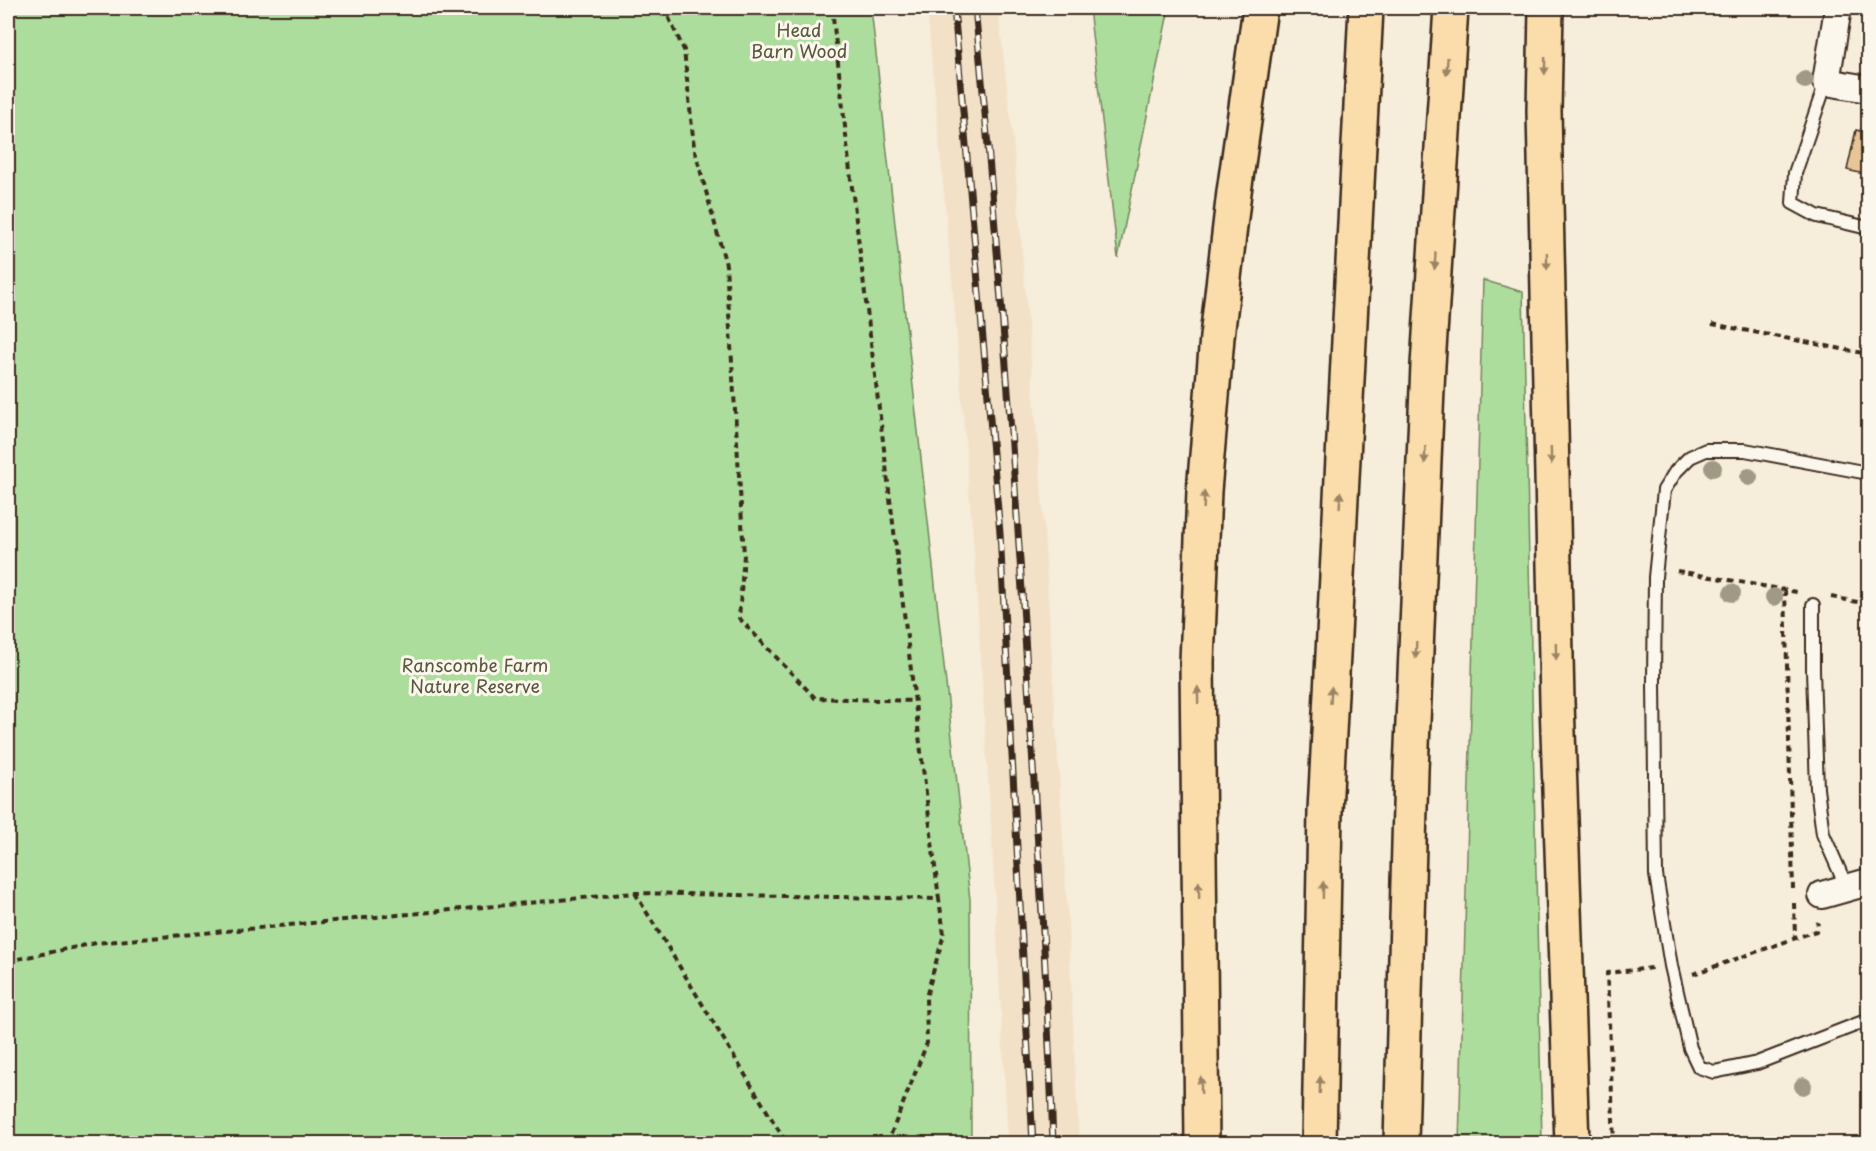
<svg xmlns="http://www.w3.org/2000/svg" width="1876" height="1151" font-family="'Playpen Sans',sans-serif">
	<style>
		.built { fill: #f2e1c7 }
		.green { fill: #addd9d; stroke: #74845e; stroke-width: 1.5 }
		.shadow { fill: #0003 }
		.building { fill: #e8c599; stroke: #3b2a1e; stroke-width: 1.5 }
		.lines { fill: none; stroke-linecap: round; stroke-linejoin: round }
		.lane-casing { stroke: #3b2a1e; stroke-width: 16 }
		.street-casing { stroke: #3b2a1e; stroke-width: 30 }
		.highway-casing { stroke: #3b2a1e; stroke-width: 38 }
		.path { stroke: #3b2a1e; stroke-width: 4; stroke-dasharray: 6 4.5; stroke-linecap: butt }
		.lane { stroke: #fbf7ec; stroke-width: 12 }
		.street { stroke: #fbf7ec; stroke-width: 26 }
		.highway { stroke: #faddab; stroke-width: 33 }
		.rail-casing { stroke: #3b2a1e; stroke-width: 7 }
		.rail { stroke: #fbf7ec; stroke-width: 4.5; stroke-dasharray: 14; stroke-linecap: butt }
		.tree { fill: #a09a85 }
		.oneway { fill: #9a8464 }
		.labels { text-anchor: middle; stroke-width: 6; stroke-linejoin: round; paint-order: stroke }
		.park-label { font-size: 18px; fill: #58573e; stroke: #fbf7ec }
	</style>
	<rect width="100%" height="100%" fill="#f7eddb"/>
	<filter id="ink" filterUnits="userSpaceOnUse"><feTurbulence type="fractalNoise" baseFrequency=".0167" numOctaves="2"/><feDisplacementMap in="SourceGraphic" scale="12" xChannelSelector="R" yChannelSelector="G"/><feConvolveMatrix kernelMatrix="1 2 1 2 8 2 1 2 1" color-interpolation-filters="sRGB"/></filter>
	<g filter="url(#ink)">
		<path class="built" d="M927,8H998L1013,139L1042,496L1067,904L1079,1143H1008L992,845L975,565L954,304Z"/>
		<path class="green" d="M8,8H871L970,900L971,1143H8Z
			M1089,8H1169L1118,258Z
			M1483,280L1523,292L1542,1143H1459Z"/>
		<path class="shadow" d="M1868,120V173L1849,169L1858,130Z"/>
		<path class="building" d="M1856,130L1868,133V175L1847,170Z"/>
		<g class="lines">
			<g class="lane-casing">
				<path id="lane" d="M1826,82L1795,173L1793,203L1817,216L1868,228
					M1868,473L1745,450H1706L1690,457L1676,471L1664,490L1655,577L1654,682L1656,875L1671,966L1690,1048L1699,1067L1714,1072L1757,1063L1868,1020
					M1813,605V670L1817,789L1823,834L1847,888"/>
			</g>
			<g class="street-casing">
				<path id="street" d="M1838,8L1826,82L1868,89
					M1822,895L1868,882"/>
			</g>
			<g class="highway-casing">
				<path id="highway" d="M1546,8L1544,111L1557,702L1572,1144
					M1202,1144L1197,662L1204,491L1217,337L1234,192L1260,8
					M1319,1144L1325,811L1366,8
					M1401,1144L1411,770L1428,365L1451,8"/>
			</g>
			<path class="path" d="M664,8L684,50L694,147L726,265L744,555L739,618L815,698L914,701
				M1712,324L1868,354
				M1677,571L1797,592
				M1785,590L1793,889
				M1831,597L1868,604
				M635,893L787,1144
				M1794,903L1795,938
				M8,961L96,943L635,893L939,899L849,163L832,8
				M1693,974L1816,931L1818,922
				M887,1144L927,1043L926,997L944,934L939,899
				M1614,1144L1607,973L1652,968"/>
			<use href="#lane" class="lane"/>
			<use href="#street" class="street"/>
			<use href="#highway" class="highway"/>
			<g class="rail-casing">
				<path id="rail" d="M954,8L1000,533L1033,1144
					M975,8C1000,260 1018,513 1033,766C1041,892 1049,1018 1053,1144"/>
			</g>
			<use href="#rail" class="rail"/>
		</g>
		<g class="tree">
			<circle cx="1805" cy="80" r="9"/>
			<circle cx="1713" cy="468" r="9"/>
			<circle cx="1749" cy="477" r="9"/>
			<circle cx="1732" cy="593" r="9"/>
			<circle cx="1774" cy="597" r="9"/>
			<circle cx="1803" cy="1086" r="9"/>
		</g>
		<defs><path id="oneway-solid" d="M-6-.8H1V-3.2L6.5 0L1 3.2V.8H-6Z" transform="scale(1.5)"/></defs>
		<g class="oneway">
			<use href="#oneway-solid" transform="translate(1447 66) rotate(94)"/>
			<use href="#oneway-solid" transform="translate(1545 66) rotate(91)"/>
			<use href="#oneway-solid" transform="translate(1435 261) rotate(94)"/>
			<use href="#oneway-solid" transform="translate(1547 261) rotate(89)"/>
			<use href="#oneway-solid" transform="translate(1425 455) rotate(92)"/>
			<use href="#oneway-solid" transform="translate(1551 456) rotate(89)"/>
			<use href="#oneway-solid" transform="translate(1204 500) rotate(-88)"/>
			<use href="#oneway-solid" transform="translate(1340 500) rotate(-87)"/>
			<use href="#oneway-solid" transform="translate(1416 650) rotate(92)"/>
			<use href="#oneway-solid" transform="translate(1556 651) rotate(89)"/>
			<use href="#oneway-solid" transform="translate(1198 695) rotate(-91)"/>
			<use href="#oneway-solid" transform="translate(1331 695) rotate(-87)"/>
			<use href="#oneway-solid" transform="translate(1199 890) rotate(-91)"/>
			<use href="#oneway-solid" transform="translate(1323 890) rotate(-89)"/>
			<use href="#oneway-solid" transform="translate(1201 1085) rotate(-91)"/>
			<use href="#oneway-solid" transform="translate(1320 1085) rotate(-89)"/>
		</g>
	</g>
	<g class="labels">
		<g class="park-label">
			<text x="799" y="37">Head<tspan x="799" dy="21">Barn Wood</tspan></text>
			<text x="475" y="672">Ranscombe Farm<tspan x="475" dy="21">Nature Reserve</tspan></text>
		</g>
	</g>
	<rect width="1876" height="1151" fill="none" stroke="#fbf7ec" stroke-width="30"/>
	<rect x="15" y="15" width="1846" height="1121" fill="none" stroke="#3b2a1e" stroke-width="2" filter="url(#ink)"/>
</svg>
